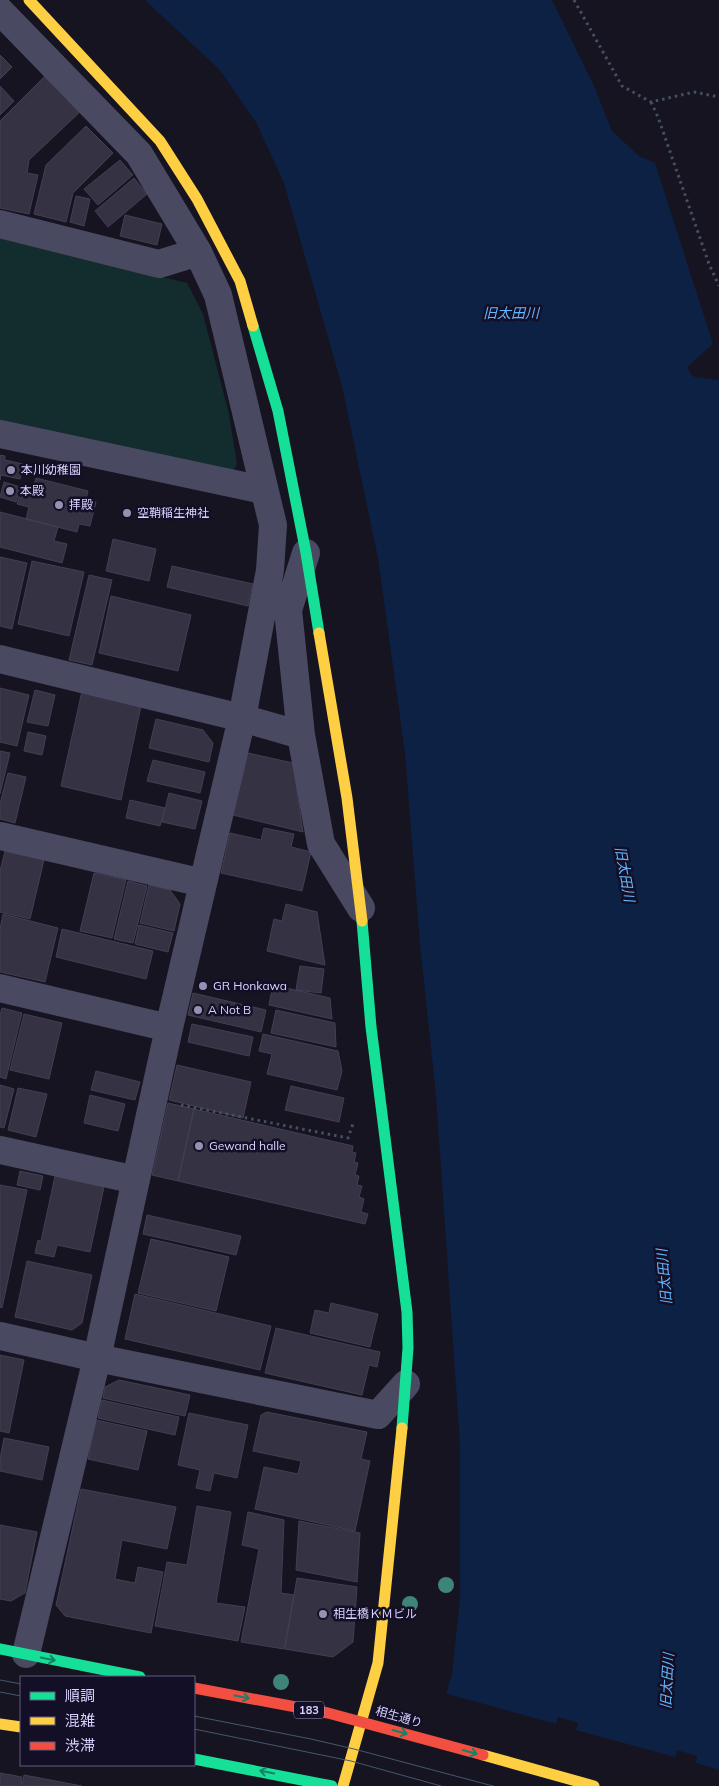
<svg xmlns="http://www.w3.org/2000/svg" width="719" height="1786" font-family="Mulish,'Noto Sans JP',sans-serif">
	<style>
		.green { fill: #132c2d }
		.water { fill: #0d2144 }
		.pier { fill: #161421 }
		.building { fill: #343243; stroke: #433f54 }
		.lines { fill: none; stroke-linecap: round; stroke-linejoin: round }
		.path { stroke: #44505f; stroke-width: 3; stroke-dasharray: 2.5 4; stroke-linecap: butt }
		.street { stroke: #4a4962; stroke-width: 28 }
		.fast { stroke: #16e098; stroke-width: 11 }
		.slow { stroke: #ffcf43; stroke-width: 11 }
		.jam { stroke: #f24e42; stroke-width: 11 }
		.tram { stroke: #43596b; stroke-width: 1 }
		.tree { fill: #3e8478 }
		.oneway { stroke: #158265 }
		.poi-dot { fill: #9591b1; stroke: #130f26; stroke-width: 2 }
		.labels { text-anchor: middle; stroke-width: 5; stroke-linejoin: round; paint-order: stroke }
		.shield { fill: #130f26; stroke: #9e99be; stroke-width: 1 }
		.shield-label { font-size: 11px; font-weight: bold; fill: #d9d4ff }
		.poi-label { font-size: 12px; fill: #d9d4ff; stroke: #130f26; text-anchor: start }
		.street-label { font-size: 12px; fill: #d9d4ff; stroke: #130f26 }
		.water-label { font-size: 14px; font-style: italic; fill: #62b6ff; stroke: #130f26 }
	</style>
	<rect width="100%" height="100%" fill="#161421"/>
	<path class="green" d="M0,238L187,283L203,314L229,414L237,464L232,473L0,421Z"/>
	<path class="water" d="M145,0H552L594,86L612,131L639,156L655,163L713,344L687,367L691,375L695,377L719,380V1786H420L452,1674L460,1600V1444L436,1095L420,944L405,753L378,558L342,386L284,183L257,124L220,70Z"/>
	<path class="pier" d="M444,1693L556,1724L558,1717L578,1723L576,1730L675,1757L677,1750L697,1756L696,1763L719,1770V1786H417Z"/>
	<path class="building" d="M0,55L12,67L0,79Z
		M47,74L83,109L29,160L27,173L38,175L29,214L0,208V121Z
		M0,86L14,101L0,115Z
		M86,126L113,153L73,193L66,222L34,214L46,165Z
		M120,160L133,175L98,205L84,189Z
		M134,178L147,194L108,227L95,211Z
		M76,196L90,199L84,226L70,222Z
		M125,215L162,224L157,245L120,236Z
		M0,455L5,456V460L23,464L20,479L1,475L0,480Z
		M36,478L88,491L86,499L96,502L90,526L79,524L77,532L26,519L29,507L17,504L22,487L33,489Z
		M4,482L20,487L16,502L0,497Z
		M0,512L58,527L54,541L67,544L62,563L0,547Z
		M113,539L156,549L149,581L106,571Z
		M0,557L27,563L12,629L0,626Z
		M32,561L84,572L69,636L18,624Z
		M172,566L253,584L248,606L167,587Z
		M89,575L112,580L92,665L69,660Z
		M111,596L191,615L178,671L99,653Z
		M0,688L29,695L17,746L0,742Z
		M35,690L55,695L48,726L27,722Z
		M82,691L141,706L121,800L61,786Z
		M156,719L203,730L213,743L209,762L149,748Z
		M28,732L46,736L42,755L24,751Z
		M0,751L10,753L0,794Z
		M248,753L293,763L303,832L233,815Z
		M153,760L205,772L200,793L147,781Z
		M8,773L26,777L15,823L0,819V804Z
		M169,793L202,801L195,829L162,822Z
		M130,800L165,808L160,826L126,818Z
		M264,828L294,834L291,847L311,852L302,891L221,873L230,833L261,840Z
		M5,851L44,860L30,919L0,912V871Z
		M94,873L126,880L112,938L80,931Z
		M128,881L147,886L133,943L114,939Z
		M149,885L170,890L180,904L174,931L140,923Z
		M286,904L317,912L325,965L267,951L274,919L282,921Z
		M3,914L58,928L45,982L0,972V929Z
		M139,925L173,933L168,952L135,944Z
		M62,929L153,951L146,979L56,957Z
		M300,966L324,969L321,993L296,990Z
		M273,985L330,998L332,1019L269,1005Z
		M193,993L266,1010L261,1032L188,1015Z
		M2,1008L22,1013L6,1079L0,1077V1015Z
		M276,1010L335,1023L336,1047L271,1033Z
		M24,1014L62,1023L49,1079L10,1070Z
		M192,1024L253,1037L249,1056L188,1042Z
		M263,1034L338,1051L342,1071L337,1090L267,1074L272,1054L259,1051Z
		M177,1065L251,1082L243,1118L169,1100Z
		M96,1071L140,1082L135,1100L91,1090Z
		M0,1085L14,1089L4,1128L0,1127Z
		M291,1086L344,1098L339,1122L285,1110Z
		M18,1088L47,1094L36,1137L8,1130Z
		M90,1095L125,1104L118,1131L84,1123Z
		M168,1103L194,1109L178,1181L152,1175Z
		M194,1109L353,1146L352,1152L356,1153L354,1162L358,1163L355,1175L359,1176L357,1185L362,1186L359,1197L364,1199L361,1212L368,1214L365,1224L178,1181Z
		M20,1171L43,1176L40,1190L17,1185Z
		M55,1176L104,1187L90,1252L57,1245L54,1257L35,1253L38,1240L41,1241Z
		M0,1185L27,1190L2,1308L0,1307Z
		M147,1215L241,1236L236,1255L143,1234Z
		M151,1239L229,1257L216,1311L138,1293Z
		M27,1261L92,1275L82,1323L72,1330L15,1317Z
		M135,1294L271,1326L260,1370L125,1339Z
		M331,1303L378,1314L370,1347L310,1333L315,1310L329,1313Z
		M276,1328L380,1352L377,1367L369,1365L362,1395L265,1373Z
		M0,1355L24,1360L9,1433L0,1431Z
		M119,1380L190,1395L185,1416L103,1398L105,1387Z
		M102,1400L179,1417L175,1435L98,1418Z
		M267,1412L367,1432L361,1459L370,1461L355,1531L255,1509L264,1467L298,1474L301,1461L253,1451L261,1415Z
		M189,1413L248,1425L237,1478L214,1473L210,1491L196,1488L200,1470L178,1465Z
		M96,1420L147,1431L138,1470L88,1459Z
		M4,1438L49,1447L42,1480L0,1471V1459Z
		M81,1489L176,1507L167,1549L122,1540L115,1579L135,1583L138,1567L163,1572L151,1633L65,1616L56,1605Z
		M197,1506L231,1512L216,1603L245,1607L238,1641L155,1626L167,1562L187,1565Z
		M248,1512L284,1520L281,1593L294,1595L284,1649L241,1642L259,1549L242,1545Z
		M299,1521L360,1533L357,1582L296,1570Z
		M0,1525L37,1532L25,1593L11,1601L0,1599Z
		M297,1578L357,1587L353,1642L333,1657L285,1649Z
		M0,1773L22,1777L21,1786H0Z
		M24,1775L82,1786H22Z"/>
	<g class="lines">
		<path class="path" d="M574,0L622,86L651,102L694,92L719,97
			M651,102L658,117L709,264L719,286
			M181,1105L348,1138L354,1121"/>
		<path class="street" d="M0,11L139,154L198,252L218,295L273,525L270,570L242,718L169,1028L97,1358L26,1654
			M0,224L159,264L198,252
			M0,434L263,490
			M306,553L288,610L301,735L321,844L361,908
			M0,659L242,718L301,735
			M0,836L203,883
			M0,988L169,1028
			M0,1150L136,1180
			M0,1336L97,1358L378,1415L406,1384"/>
		<path class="fast" d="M253,326L278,411L306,553L319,633
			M362,921L371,1027L407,1312L408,1348L402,1428
			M0,1649L140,1677
			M194,1759L332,1786"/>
		<path class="slow" d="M29,0L160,141L197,199L240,281L253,326
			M319,633L347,798L362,921
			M0,1724L21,1727
			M483,1755L594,1786
			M343,1786L378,1663L402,1428"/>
		<path class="jam" d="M194,1688L328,1713L483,1755"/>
		<path class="tram" d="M0,1680L21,1684
			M0,1692L21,1696
			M194,1716L311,1739L354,1749L493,1786
			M194,1729L351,1761L441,1786"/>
	</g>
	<g class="tree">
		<circle cx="446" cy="1585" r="8"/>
		<circle cx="410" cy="1604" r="8"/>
		<circle cx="281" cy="1682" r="8"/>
	</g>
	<defs><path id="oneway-shaft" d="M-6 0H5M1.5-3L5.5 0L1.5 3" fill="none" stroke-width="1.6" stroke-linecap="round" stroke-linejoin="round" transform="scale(1.25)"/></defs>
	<g class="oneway">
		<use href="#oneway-shaft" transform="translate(48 1659) rotate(12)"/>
		<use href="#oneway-shaft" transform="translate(242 1697) rotate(11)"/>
		<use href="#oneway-shaft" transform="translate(400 1732) rotate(16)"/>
		<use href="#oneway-shaft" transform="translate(470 1752) rotate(16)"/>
		<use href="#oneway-shaft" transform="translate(267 1772) rotate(-169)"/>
	</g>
	<g class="poi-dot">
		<circle cx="11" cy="470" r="5"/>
		<circle cx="10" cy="491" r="5"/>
		<circle cx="59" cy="505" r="5"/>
		<circle cx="127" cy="513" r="5"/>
		<circle cx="203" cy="986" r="5"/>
		<circle cx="198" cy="1010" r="5"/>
		<circle cx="199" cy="1146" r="5"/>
		<circle cx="323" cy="1614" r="5"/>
	</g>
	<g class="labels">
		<rect class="shield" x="294" y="1701.5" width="30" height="17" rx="4"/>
		<g class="shield-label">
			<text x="309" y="1714">183</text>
		</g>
		<g class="poi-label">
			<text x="21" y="474">本川幼稚園</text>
			<text x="20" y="495">本殿</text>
			<text x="69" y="509">拝殿</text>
			<text x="137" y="517">空鞘稲生神社</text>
			<text x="213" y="990">GR Honkawa</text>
			<text x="208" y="1014">A Not B</text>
			<text x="209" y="1150">Gewand halle</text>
			<text x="333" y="1618">相生橋ＫＭビル</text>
		</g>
		<g class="street-label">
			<text transform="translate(399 1717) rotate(16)" y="4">相生通り</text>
		</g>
		<g class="water-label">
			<text x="511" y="318">旧太田川</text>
			<text transform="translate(625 874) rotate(80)" y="5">旧太田川</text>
			<text transform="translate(664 1277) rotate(-95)" y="5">旧太田川</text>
			<text transform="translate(667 1681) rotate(-87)" y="5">旧太田川</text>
		</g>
	</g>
	<rect x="20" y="1676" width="175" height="90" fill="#130f26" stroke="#625e7d"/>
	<rect x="30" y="1692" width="25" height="8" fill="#16e098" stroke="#625e7d"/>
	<text x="65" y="1701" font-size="15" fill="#d9d4ff">順調</text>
	<rect x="30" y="1717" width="25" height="8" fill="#ffcf43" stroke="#625e7d"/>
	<text x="65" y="1726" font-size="15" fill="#d9d4ff">混雑</text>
	<rect x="30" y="1742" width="25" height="8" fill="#f24e42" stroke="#625e7d"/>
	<text x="65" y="1751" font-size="15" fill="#d9d4ff">渋滞</text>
</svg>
